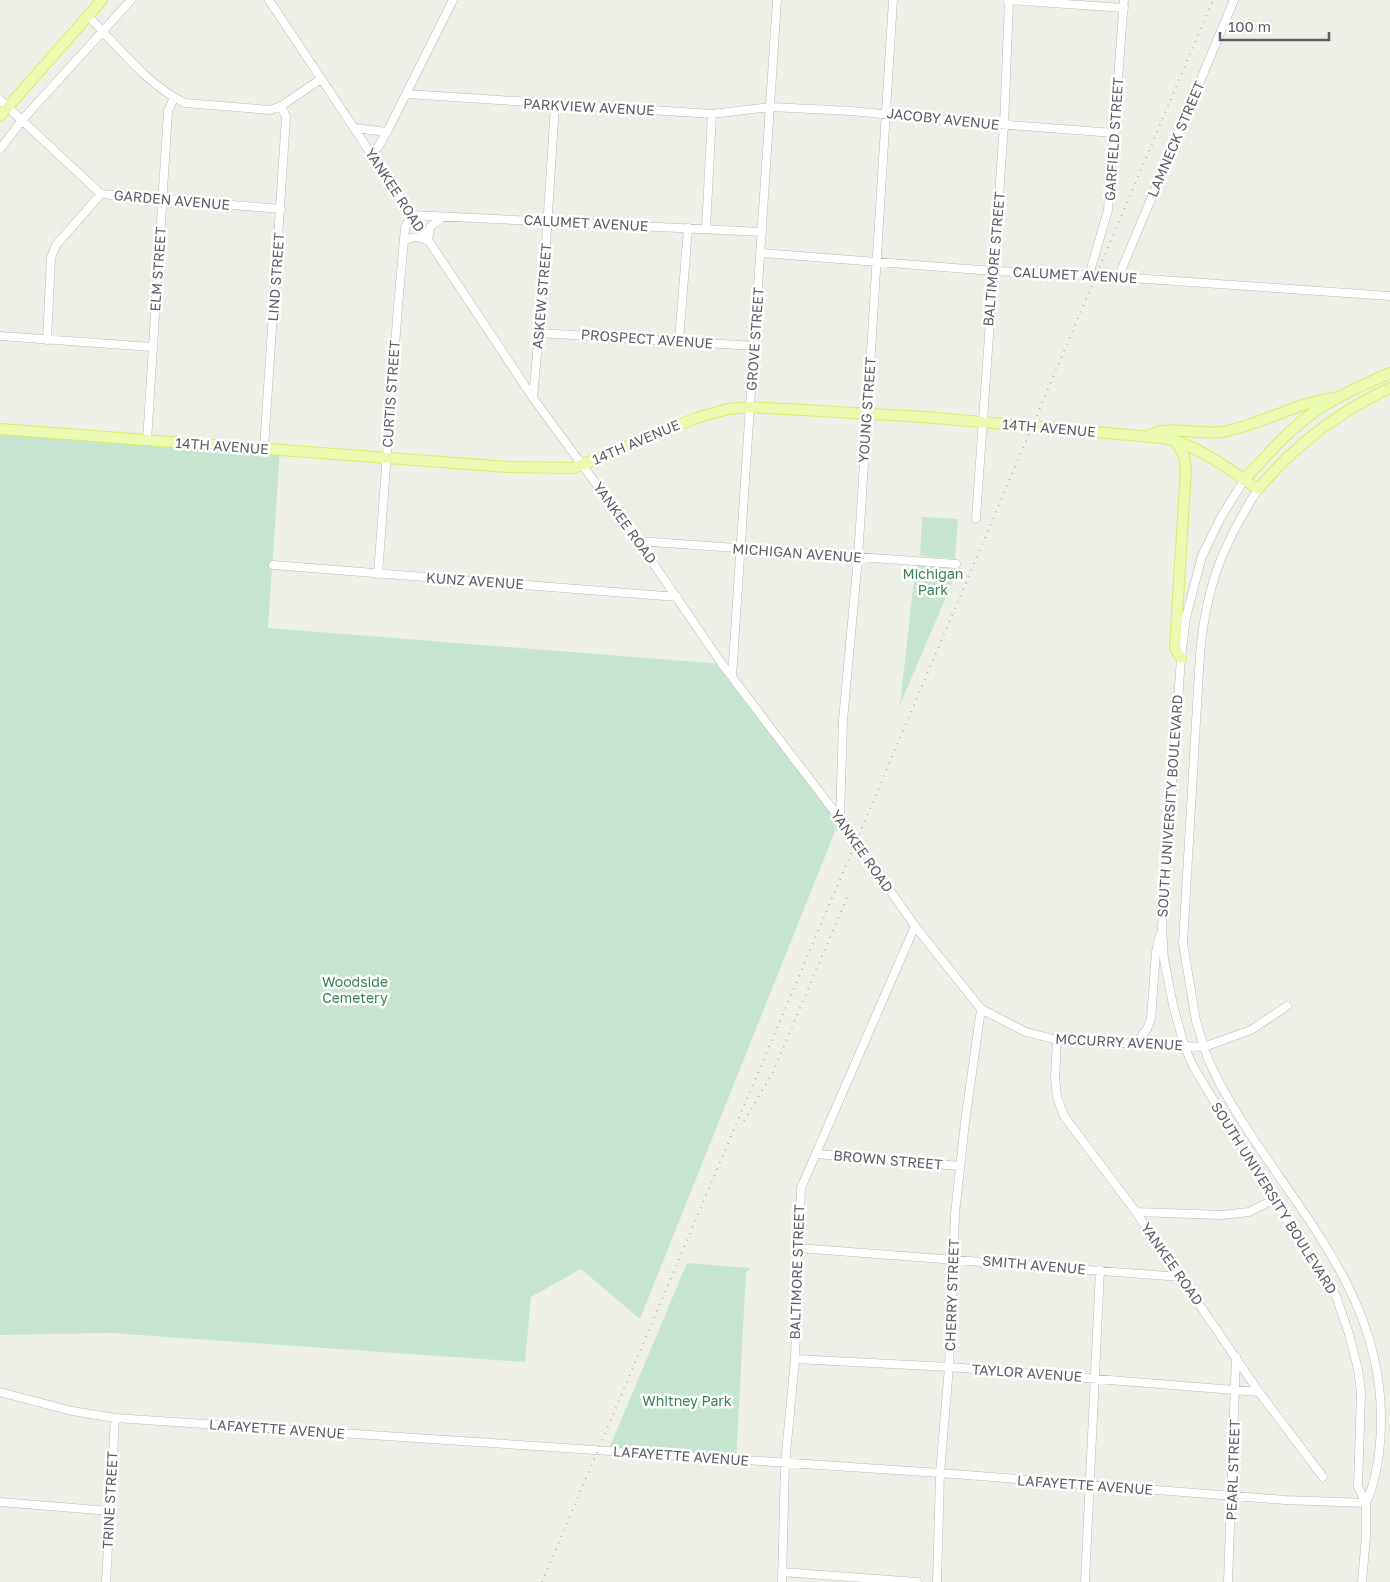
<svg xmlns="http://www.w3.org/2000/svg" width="1390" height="1582" font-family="'Golos Text',sans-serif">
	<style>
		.green { fill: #c5e5d1 }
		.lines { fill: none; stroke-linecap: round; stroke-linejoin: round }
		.minor-casing { stroke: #b9b9bf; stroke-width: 9 }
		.major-casing { stroke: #dde966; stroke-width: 12 }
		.minor { stroke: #fff; stroke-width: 8 }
		.major { stroke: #ebfab1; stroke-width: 10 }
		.rail { stroke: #b6b6b7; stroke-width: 2; stroke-dasharray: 1 6; stroke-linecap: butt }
		.labels { text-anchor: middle; stroke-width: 5; stroke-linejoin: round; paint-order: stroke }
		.street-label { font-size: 14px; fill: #5e5f66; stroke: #fff }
		.park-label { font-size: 14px; fill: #3a8157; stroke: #fff }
	</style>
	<rect width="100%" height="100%" fill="#eeefe7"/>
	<path class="green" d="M0,429L280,450L268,628L722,664L840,819L640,1319L581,1269L531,1297L525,1362L111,1333L0,1335Z
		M922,517L958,519L955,559L920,556Z
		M916,563L956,564L955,576L900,705Z
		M687,1263L751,1268L746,1272L736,1461L608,1451Z"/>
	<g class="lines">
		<g class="minor-casing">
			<path id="minor" d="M269,0L533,398L638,541L722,664L840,819L915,926L981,1009L1026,1032L1057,1040L1204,1047L1251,1030L1287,1006
				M1008,0L1124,8
				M88,16C116,44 149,87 185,103L270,110L281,106L321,79
				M407,94L712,114L771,107L851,111L943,120L1114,133
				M0,100L101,194L281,209
				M355,128L387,132
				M0,149L23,119L131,0
				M371,152L378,147L387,132L453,0
				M411,215L762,232
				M706,229L712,114
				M428,241L430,227L443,217
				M404,242C412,236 417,236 427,240
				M761,253L993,271L1089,275L1390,296
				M1089,275L1108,210L1124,0
				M1118,278L1234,0
				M539,333L755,346
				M0,336L152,347
				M47,340L51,258L56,245L101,194
				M679,341L688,228
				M533,398L544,275L555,105
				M147,441L168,111L174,98
				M264,448L286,117L281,106
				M1244,480L1220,519L1202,556L1186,617L1181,658L1162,928L1164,959L1173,1005L1184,1045L1193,1066L1273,1200L1336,1296L1349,1334L1358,1369L1361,1392L1358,1487L1366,1503V1536L1362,1582
				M1258,489C1222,546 1206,587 1200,654L1183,943L1196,1021L1208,1059L1220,1084C1280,1195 1381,1282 1381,1418C1381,1447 1378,1476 1366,1503
				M976,518L1004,125L1009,0
				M638,541L956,564
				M273,565L677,597
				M378,574L398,306L405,228L411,215
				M732,677L777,0
				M840,819L843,720L858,558L893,0
				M1057,1040L1055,1078L1057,1097L1064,1116L1136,1212L1259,1392L1323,1477
				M1137,1042L1147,1029L1151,1019L1156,952L1160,935
				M817,1154L959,1166
				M1136,1212L1222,1215L1249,1212L1273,1200
				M798,1248L1181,1277
				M795,1359L949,1367L1259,1392
				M0,1392L72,1411L115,1418L940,1473L1285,1500L1366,1503
				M0,1502L110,1511
				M782,1572L917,1582
				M106,1582L115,1418
				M782,1582L785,1464L795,1359L801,1188L915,926
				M937,1582L940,1473L949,1367L955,1214L965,1122L981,1009
				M1085,1582L1100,1270
				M1228,1582L1236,1357"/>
		</g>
		<g class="major-casing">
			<path id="major" d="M0,116L102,0
				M0,429L508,467L574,468L696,418L728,409L750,407L924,417L1163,438C1199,445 1228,469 1258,489C1295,445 1338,412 1390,388
				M1150,435C1170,425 1199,435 1222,432C1262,425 1297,401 1337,398
				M1176,441L1184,456L1186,469L1175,648L1181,658
				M1244,480C1267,455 1289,429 1317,410C1340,395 1365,384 1390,373"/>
		</g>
		<use href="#minor" class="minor"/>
		<use href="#major" class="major"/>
		<path class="rail" d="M744,1121L772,1074L849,893
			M542,1582L1213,0"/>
	</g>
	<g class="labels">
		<g class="street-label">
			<text transform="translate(589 107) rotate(3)" y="5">PARKVIEW AVENUE</text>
			<text transform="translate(943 119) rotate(6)" y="5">JACOBY AVENUE</text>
			<text transform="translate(1114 139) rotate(-86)" y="5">GARFIELD STREET</text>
			<text transform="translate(1176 139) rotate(-67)" y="5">LAMNECK STREET</text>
			<text transform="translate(395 190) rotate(57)" y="5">YANKEE ROAD</text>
			<text transform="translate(172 200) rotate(5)" y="5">GARDEN AVENUE</text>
			<text transform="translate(586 223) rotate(3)" y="5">CALUMET AVENUE</text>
			<text transform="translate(994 259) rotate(-85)" y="5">BALTIMORE STREET</text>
			<text transform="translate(158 269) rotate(-86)" y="5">ELM STREET</text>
			<text transform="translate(1075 275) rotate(3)" y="5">CALUMET AVENUE</text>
			<text transform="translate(276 277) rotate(-86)" y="5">LIND STREET</text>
			<text transform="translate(542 296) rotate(-85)" y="5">ASKEW STREET</text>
			<text transform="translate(647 339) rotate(4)" y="5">PROSPECT AVENUE</text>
			<text transform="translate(755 339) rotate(-86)" y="5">GROVE STREET</text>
			<text transform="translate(391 394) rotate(-86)" y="5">CURTIS STREET</text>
			<text transform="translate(867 410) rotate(-86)" y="5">YOUNG STREET</text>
			<text transform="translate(1049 428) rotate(5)" y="5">14TH AVENUE</text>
			<text transform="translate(636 442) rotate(-23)" y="5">14TH AVENUE</text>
			<text transform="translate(222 446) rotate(4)" y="5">14TH AVENUE</text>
			<text transform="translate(625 523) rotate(54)" y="5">YANKEE ROAD</text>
			<text transform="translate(797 553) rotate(4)" y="5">MICHIGAN AVENUE</text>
			<text transform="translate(475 581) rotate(4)" y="5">KUNZ AVENUE</text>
			<text transform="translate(1170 806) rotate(-86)" y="5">SOUTH UNIVERSITY BOULEVARD</text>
			<text transform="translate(862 851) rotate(55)" y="5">YANKEE ROAD</text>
			<text transform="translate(1119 1042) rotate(3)" y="5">MCCURRY AVENUE</text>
			<text transform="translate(888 1160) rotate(5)" y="5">BROWN STREET</text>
			<text transform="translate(1274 1198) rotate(58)" y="5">SOUTH UNIVERSITY BOULEVARD</text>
			<text transform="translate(1172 1264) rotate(55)" y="5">YANKEE ROAD</text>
			<text transform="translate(1034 1265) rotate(5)" y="5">SMITH AVENUE</text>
			<text transform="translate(797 1272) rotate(-88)" y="5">BALTIMORE STREET</text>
			<text transform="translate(952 1295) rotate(-88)" y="5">CHERRY STREET</text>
			<text transform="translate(1027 1373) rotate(4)" y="5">TAYLOR AVENUE</text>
			<text transform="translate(277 1429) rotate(4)" y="5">LAFAYETTE AVENUE</text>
			<text transform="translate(681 1456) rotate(4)" y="5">LAFAYETTE AVENUE</text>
			<text transform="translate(1233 1470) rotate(-88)" y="5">PEARL STREET</text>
			<text transform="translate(1085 1485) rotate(4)" y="5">LAFAYETTE AVENUE</text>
			<text transform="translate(110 1500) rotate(-87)" y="5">TRINE STREET</text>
		</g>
		<g class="park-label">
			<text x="933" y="579">Michigan<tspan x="933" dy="16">Park</tspan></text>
			<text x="355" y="987">Woodside<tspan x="355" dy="16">Cemetery</tspan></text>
			<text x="687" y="1406">Whitney Park</text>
		</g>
	</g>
	<path d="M1220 32v8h109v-8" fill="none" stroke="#5e5f66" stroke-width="2.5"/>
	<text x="1228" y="32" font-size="15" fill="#5e5f66" stroke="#ffffff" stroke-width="4" paint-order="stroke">100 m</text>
</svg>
